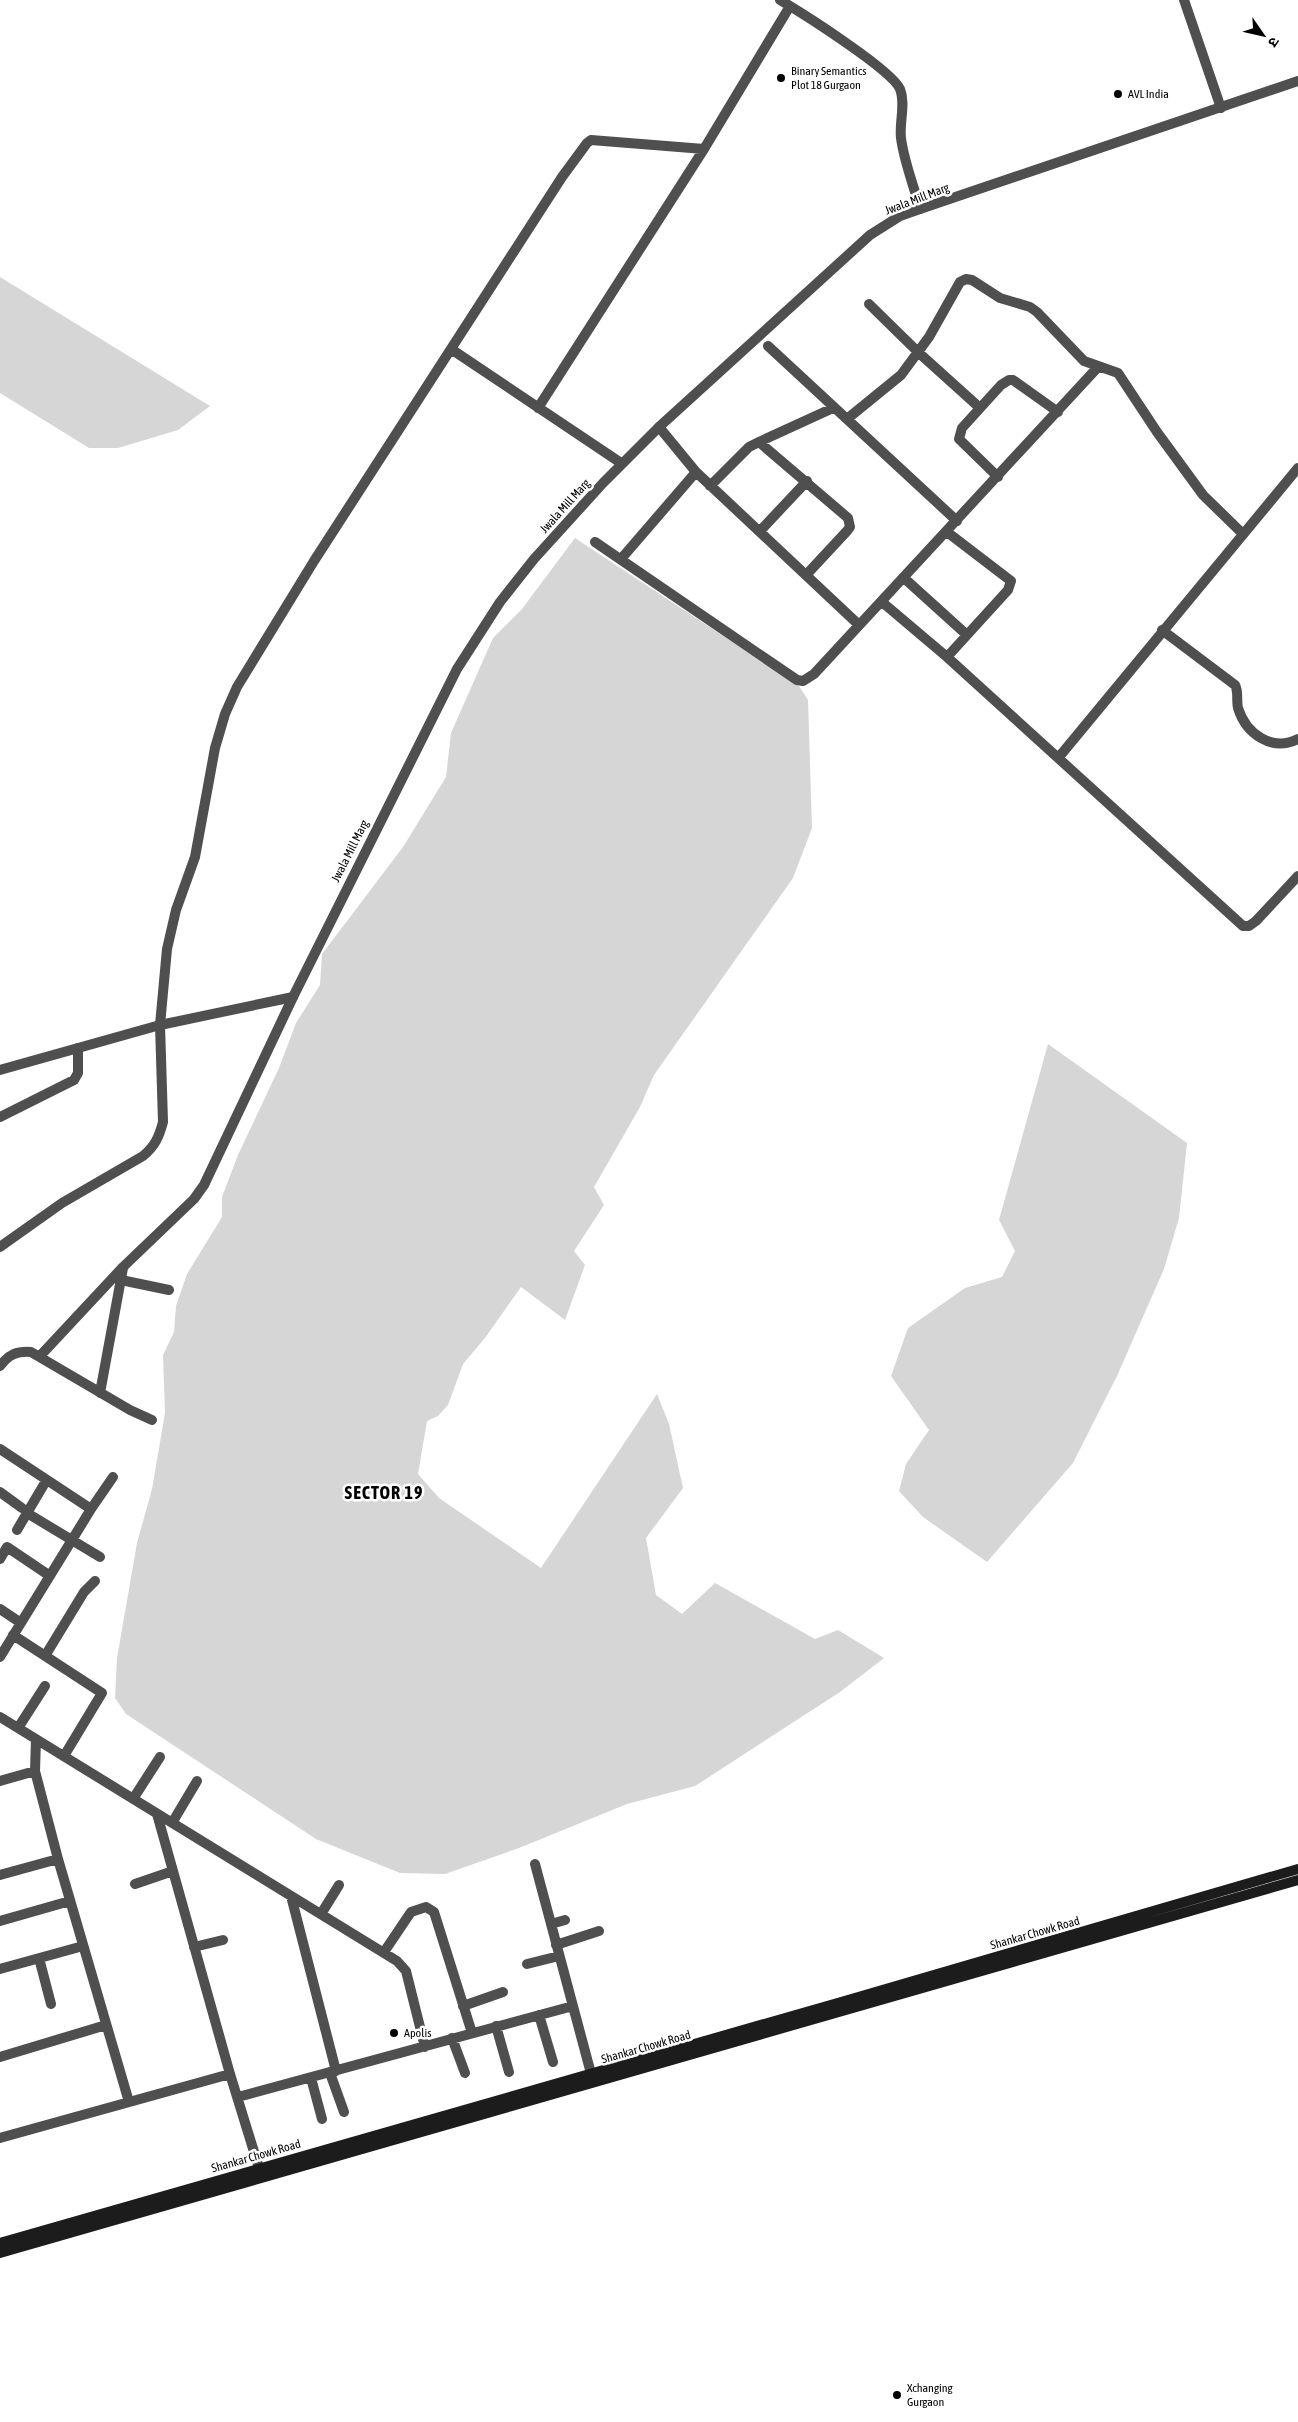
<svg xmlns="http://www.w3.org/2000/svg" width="1298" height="2422" font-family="'Asap Condensed','Noto Sans Devanagari',sans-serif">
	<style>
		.green { fill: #d6d6d6 }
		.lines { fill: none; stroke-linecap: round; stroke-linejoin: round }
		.minor { stroke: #4f4f4f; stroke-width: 10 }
		.tertiary { stroke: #4f4f4f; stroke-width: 10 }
		.secondary { stroke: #1c1c1c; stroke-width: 10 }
		.poi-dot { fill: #000; stroke: #fff; stroke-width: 2 }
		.labels { text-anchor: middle; stroke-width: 5; stroke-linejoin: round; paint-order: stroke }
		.poi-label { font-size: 12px; fill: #000; stroke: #fff; text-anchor: start }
		.street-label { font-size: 12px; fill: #000; stroke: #fff }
		.district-label { font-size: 18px; font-weight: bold; letter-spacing: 1px; fill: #000; stroke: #fff }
	</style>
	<rect width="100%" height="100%" fill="#fff"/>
	<path class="green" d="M0,277L210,406L178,430L118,448H89L0,393Z
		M575,538L799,686L808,700L812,828L793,878L654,1075L640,1107L594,1187L604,1205L574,1251L585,1265L565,1320L521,1287L485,1338L463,1364L448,1405L438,1416L427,1421L418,1474L439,1498L541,1568L657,1394L669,1424L683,1488L646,1538L656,1595L682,1614L715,1583L815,1639L838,1630L884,1658L840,1692L695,1786L627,1804L519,1848L445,1874L400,1873L316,1839L126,1714L115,1698L117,1658L137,1543L152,1489L165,1413L163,1355L174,1332L176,1306L187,1274L222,1217V1197L238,1155L279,1068L296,1023L320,985L322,954L403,847L446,777L451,733L493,638L522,609Z
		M1048,1044L1187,1143L1179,1218L1164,1269L1117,1376L1073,1463L987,1562L923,1517L899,1491L906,1464L929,1430L891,1376L908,1328L965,1288L1002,1277L1015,1251L999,1220Z"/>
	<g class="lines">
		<path class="minor" d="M780,0C802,13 892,70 900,89C906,104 899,122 901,138C904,162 914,186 920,209
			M1184,0L1221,108
			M869,304L919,353L980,408
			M768,346L957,521
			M451,349L621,463
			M538,408L704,149L790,6
			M847,419L901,375L929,337L960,282L966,279L972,280L1000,298L1030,307L1037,312L1084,361L1118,373L1157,432L1203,495L1243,534
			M659,427L696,472L859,625
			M759,442L833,408
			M998,477L959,439L962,428L1001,385L1009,380H1013L1058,412
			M710,486L749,447L759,442L848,518L850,527L847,531L807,574
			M760,531L807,481
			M595,542L797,680L803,681L814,674L1098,367
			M621,559L696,472
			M904,578L967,635L1008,590L1011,581L947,532
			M882,602L947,657L1243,926H1249L1256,921L1298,876
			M1162,630L1235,685C1239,692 1236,700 1238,708C1246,734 1272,752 1298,739
			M947,657L967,635
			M1059,757L1298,468
			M0,1117L74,1080L78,1073V1048
			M0,1247L62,1203L143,1156C155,1146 159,1137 163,1122L160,1025L167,949L176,910L195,857L215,748L225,714L237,687L314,561L562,177L587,143L591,140L704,149
			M121,1280L169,1290
			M40,1356L123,1267L194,1199L204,1185L293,997
			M0,1366C9,1354 17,1351 31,1352L130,1410L152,1420
			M100,1393L123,1268
			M0,1449L91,1509
			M0,1492L22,1508
			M27,1513L100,1557
			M17,1530L46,1481
			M0,1559L7,1547L50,1576
			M0,1609L21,1623
			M13,1635L102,1693L64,1756
			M45,1656L84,1592L95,1581
			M0,1657L91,1509L113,1477
			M0,1717L397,1961L406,1971L425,2047
			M18,1728L45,1686
			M36,1739L35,1771L58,1859L129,2102
			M0,1781L35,1771
			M133,1799L160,1757
			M157,1814L230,2074L259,2168
			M172,1823L197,1781
			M535,1864L593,2081
			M0,1875L58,1859
			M135,1884L173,1871
			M291,1896L336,2071
			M321,1914L339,1885
			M0,1921L70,1901
			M551,1924L565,1920
			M556,1945L599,1931
			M194,1947L223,1940
			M384,1952L411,1912L426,1907L434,1912L472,2033
			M39,1958L51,2004
			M527,1964L559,1956
			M0,1969L83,1946
			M463,2006L503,1992
			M539,2015L553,2062
			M496,2026L509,2072
			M452,2038L465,2073
			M0,2057L106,2025
			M330,2073L344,2112
			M311,2078L322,2119
			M238,2097L573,2006
			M0,2138L230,2074"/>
		<path class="tertiary" d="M0,1070L160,1025L293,997L457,669L500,602L534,559L603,483L659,427L870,235L900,216L920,209L1298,81"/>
		<path class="secondary" d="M0,2243C433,2119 866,1996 1298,1869
			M0,2253L1298,1880"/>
	</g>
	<g class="poi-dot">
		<circle cx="781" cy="78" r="5"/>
		<circle cx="1118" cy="94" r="5"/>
		<circle cx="394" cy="2033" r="5"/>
		<circle cx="897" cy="2395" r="5"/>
	</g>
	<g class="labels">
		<g class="poi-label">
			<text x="791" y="75">Binary Semantics<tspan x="791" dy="14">Plot 18 Gurgaon</tspan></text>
			<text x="1128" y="98">AVL India</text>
			<text x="404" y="2037">Apolis</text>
			<text x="907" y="2392">Xchanging<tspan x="907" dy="14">Gurgaon</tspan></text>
		</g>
		<g class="street-label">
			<text transform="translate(917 199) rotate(-21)" y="4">Jwala Mill Marg</text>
			<text transform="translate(565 506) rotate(-48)" y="4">Jwala Mill Marg</text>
			<text transform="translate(350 851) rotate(-63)" y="4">Jwala Mill Marg</text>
			<text transform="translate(1035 1933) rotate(-16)" y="4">Shankar Chowk Road</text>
			<text transform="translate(646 2047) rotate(-16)" y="4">Shankar Chowk Road</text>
			<text transform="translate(256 2156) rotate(-16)" y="4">Shankar Chowk Road</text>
		</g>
		<g class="district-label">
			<text x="384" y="1499">SECTOR 19</text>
		</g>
	</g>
	<g transform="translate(1263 35) rotate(124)" stroke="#ffffff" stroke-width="4" paint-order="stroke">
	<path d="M0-4L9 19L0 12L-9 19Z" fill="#000000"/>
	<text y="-8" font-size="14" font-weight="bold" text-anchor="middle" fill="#000000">उ</text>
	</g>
</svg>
